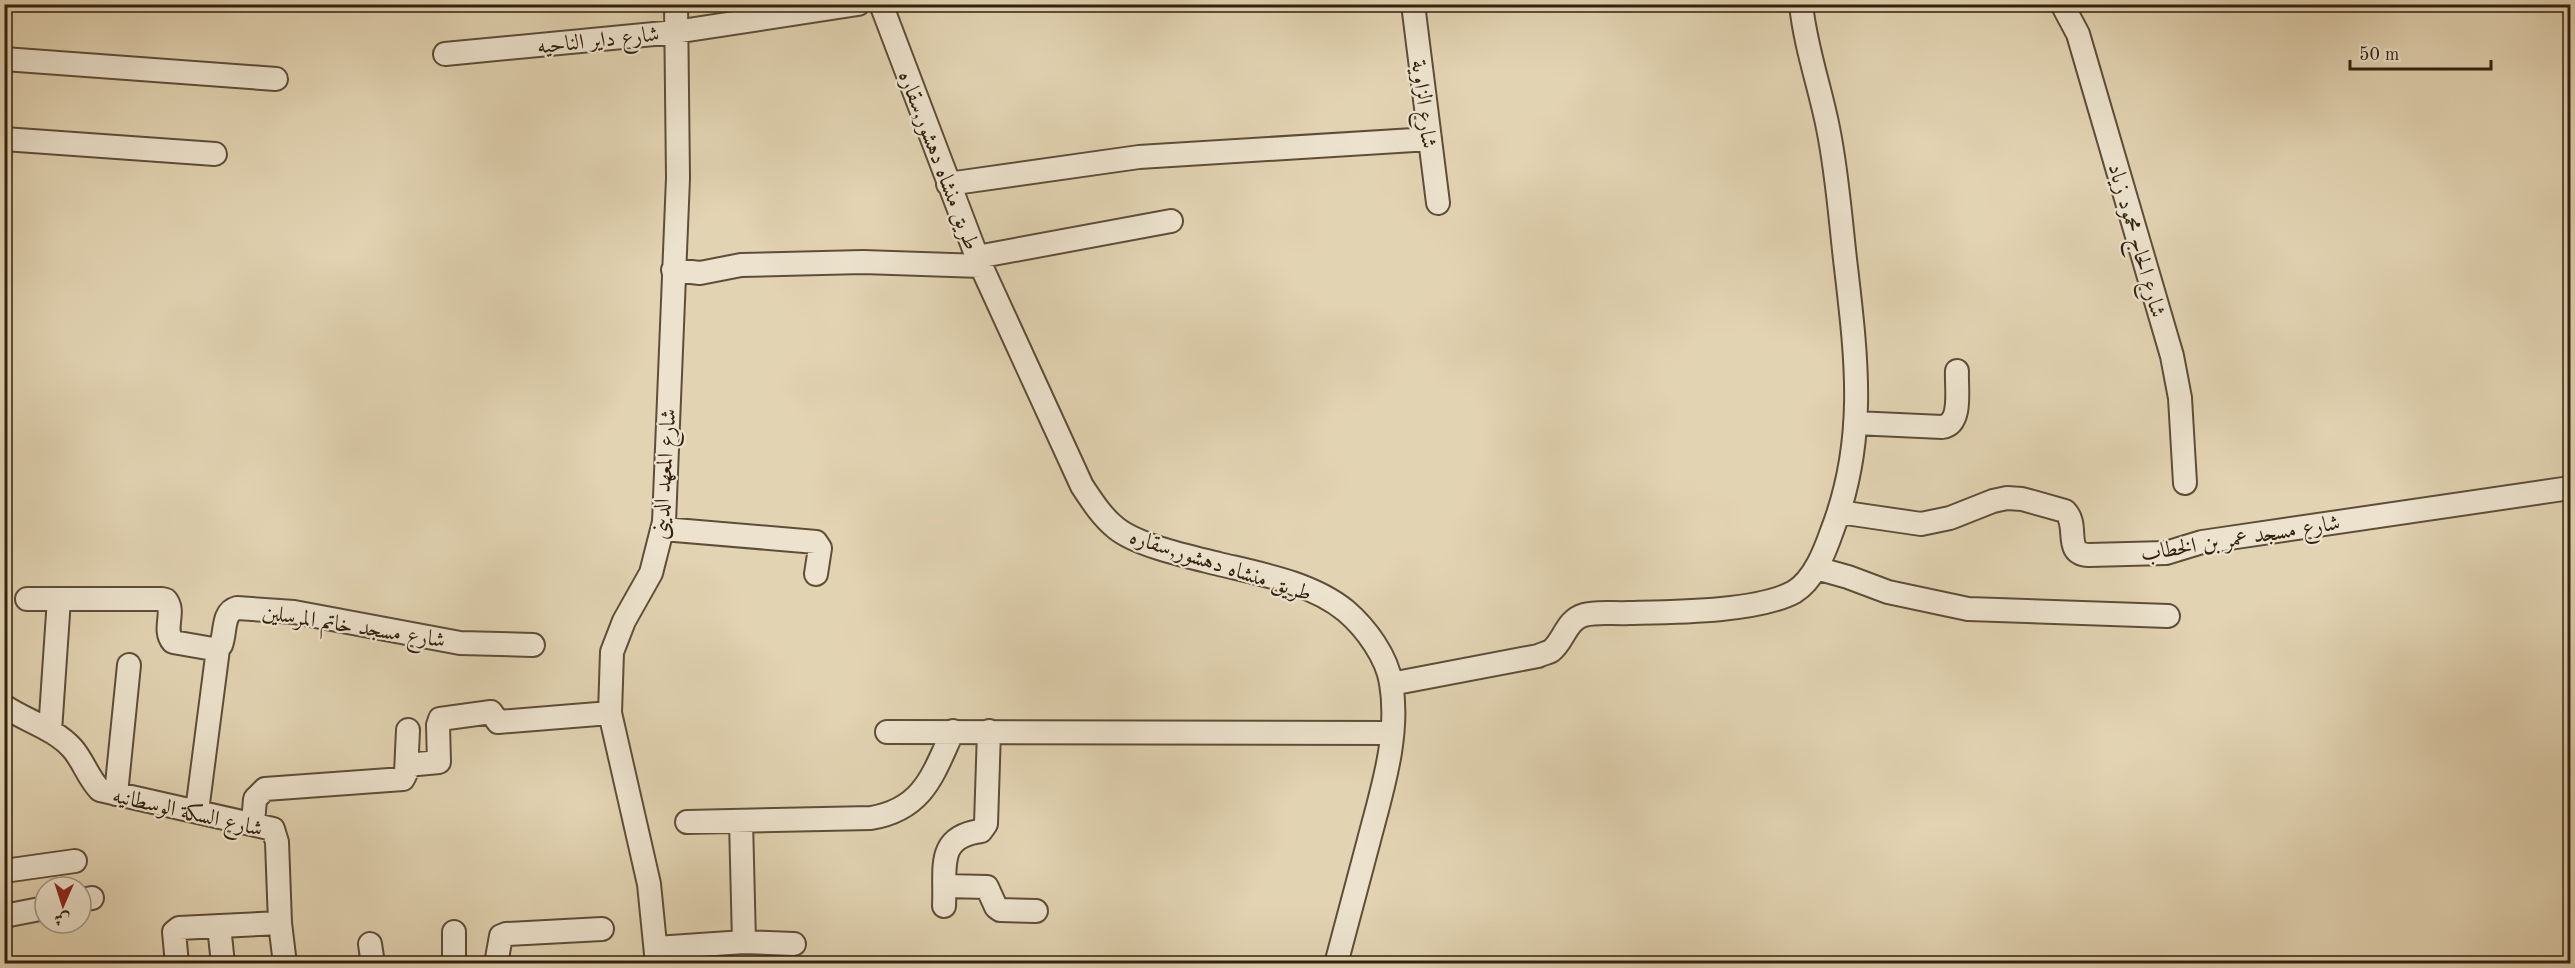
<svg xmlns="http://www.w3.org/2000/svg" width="2575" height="968" font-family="'Old Standard TT',Amiri,serif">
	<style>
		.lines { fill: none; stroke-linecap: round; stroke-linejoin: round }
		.minor-casing { stroke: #5e4e37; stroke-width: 26 }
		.minor { stroke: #ece2cd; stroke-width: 22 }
		.labels { text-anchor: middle; stroke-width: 4.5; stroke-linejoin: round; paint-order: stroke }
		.street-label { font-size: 22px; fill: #32220e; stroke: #ece2cd }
	</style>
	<rect width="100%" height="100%" fill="#e2d3b2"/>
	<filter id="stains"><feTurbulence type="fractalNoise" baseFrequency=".00333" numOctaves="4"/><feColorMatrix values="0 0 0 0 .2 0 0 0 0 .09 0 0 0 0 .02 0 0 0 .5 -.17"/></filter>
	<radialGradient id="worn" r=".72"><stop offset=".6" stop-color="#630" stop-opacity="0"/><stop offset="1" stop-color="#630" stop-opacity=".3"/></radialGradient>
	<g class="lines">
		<g class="minor-casing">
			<path id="minor" d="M881,4L977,257L1082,486C1092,501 1102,517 1116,528C1138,546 1191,557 1219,564C1261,574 1312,583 1346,611C1366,628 1387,657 1391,683C1400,735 1382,790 1369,840C1358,881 1347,922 1336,964
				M1413,4L1438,203
				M2062,4L2078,34L2172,356L2180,398L2185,483
				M445,54L675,32L858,4
				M4,59L276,79
				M4,139L215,154
				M948,184L1139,157L1430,139
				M977,257L1171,221
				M673,270L700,273L741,265L863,262L981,266
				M1855,423L1942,427C1963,424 1956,388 1957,371
				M1839,512L1921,524L1950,518L1993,501L2007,498L2022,499L2065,511C2080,525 2062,554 2089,555L2166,553L2202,542L2570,488
				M663,529L816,542L820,548L816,574
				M1816,568L1848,577L1888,592L1968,609L2168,616
				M27,599H162L166,600C176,612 162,629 173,642L213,649L221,645C226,632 222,612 237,608L294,612L460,643L533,645
				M1391,684L1538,656C1542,654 1547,653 1551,651C1564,641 1566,620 1584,615C1597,611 1615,614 1629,613C1673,612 1757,612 1794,592C1814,580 1825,551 1832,531C1868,438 1856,354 1845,259C1840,215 1837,172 1828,128C1820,87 1805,46 1801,4
				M4,706C26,721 54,728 72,748C83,760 88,778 100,790L273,829L277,842L280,923L285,964
				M50,731L59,599
				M887,732L1392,733
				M407,765L439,762L438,725L440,719L491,712L498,722L610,713
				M116,794L129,665
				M197,811L218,649
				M741,821L744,942
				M687,822L871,818C924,809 933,774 953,731
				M253,823L255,799L265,789L403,779L406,773L408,730
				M4,871L75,861
				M945,886L987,887L996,907L1000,910L1036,911
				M81,900L92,898
				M944,906C946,869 935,837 981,831L986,824L989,731
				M4,916L45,908
				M219,926L223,964
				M454,932V964
				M370,944L373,964
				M656,948L744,942L794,944
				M177,964L174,932L179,928L280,923
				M496,964L501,936L506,934L602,929
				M657,964L649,884L610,713L612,652L624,621L651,573L664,522L678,178L676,4"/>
		</g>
		<use href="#minor" class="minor"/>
	</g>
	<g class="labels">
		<g class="street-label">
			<text transform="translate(598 39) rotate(-6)" y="8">شارع داير الناحيه</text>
			<text transform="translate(1425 104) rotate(83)" y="8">شارع الزاوية</text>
			<text transform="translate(940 160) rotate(69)" y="8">طريق منشاه دهشور,سقاره</text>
			<text transform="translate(2138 240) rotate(74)" y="8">شارع الحاج محمود زياد</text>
			<text transform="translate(663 474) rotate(-86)" y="8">شارع المعهد الدينى</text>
			<text transform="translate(2240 537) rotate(-9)" y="8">شارع مسجد عمر بن الخطاب</text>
			<text transform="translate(1221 564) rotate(18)" y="8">طريق منشاه دهشور,سقاره</text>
			<text transform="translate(354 625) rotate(9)" y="8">شارع مسجد خاتم المرسلين</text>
			<text transform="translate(188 811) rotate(13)" y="8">شارع السكة الوسطانيه</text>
		</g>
	</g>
	<rect width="2575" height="968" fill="none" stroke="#e2d3b2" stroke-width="24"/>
	<rect x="6" y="6" width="2563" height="956" fill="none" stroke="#32220e" stroke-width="3"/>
	<rect x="12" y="12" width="2551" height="944" fill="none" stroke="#32220e" stroke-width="1.5"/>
	<g transform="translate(63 905) rotate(183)"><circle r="28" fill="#ece2cd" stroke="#a29581" stroke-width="1.5"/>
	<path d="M0-4.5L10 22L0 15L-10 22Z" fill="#8f2418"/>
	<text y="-9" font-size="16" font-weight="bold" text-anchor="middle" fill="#32220e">ش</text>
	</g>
	<path d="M2350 60v9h141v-9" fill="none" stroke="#32220e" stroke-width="3"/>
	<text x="2359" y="60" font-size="18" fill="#32220e" stroke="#ece2cd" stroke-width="4.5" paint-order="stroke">50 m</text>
	<rect width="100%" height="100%" filter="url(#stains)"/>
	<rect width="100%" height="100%" fill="url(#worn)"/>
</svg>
